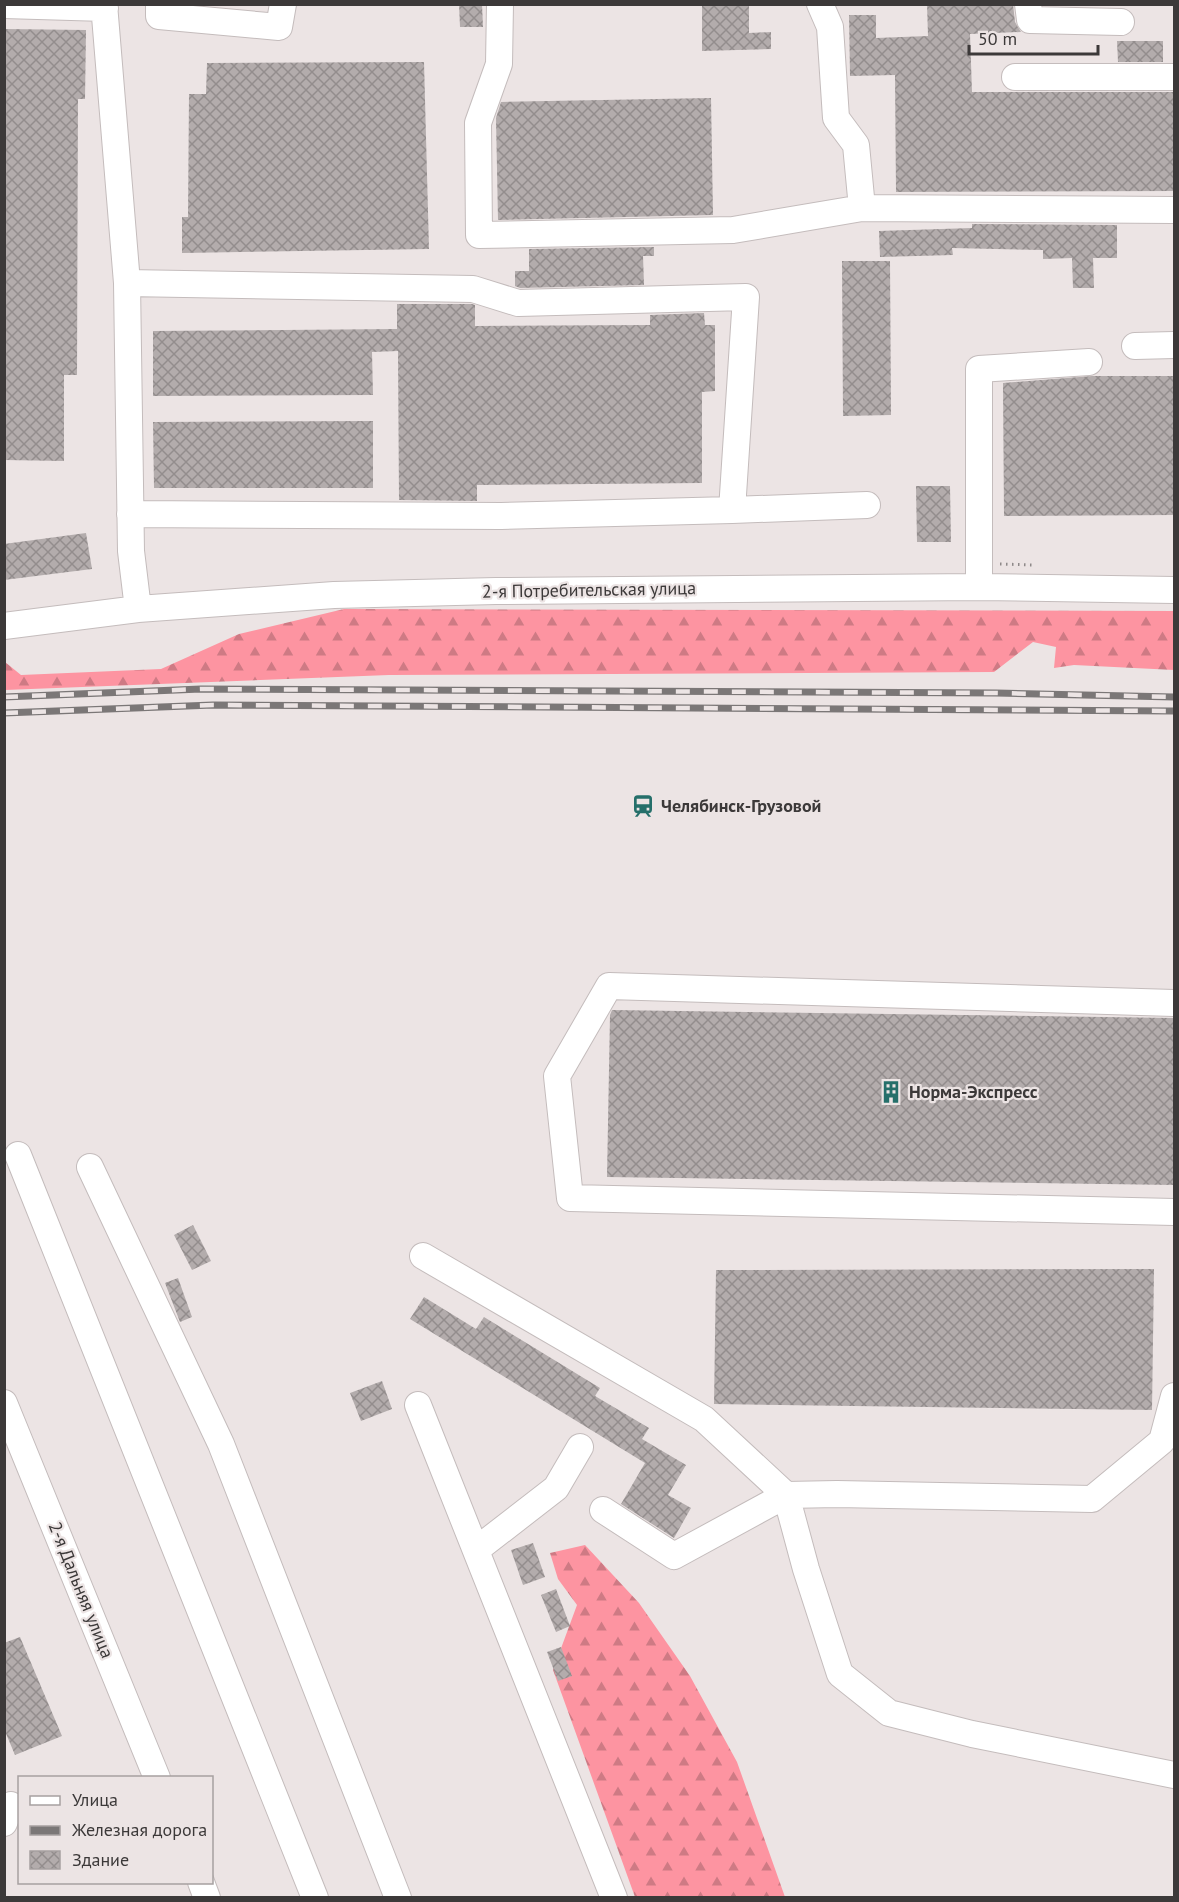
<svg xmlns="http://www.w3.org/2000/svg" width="1179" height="1902" font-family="'PT Sans',sans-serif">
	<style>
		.forest { fill: url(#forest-firs) }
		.building { fill: url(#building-cross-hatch) }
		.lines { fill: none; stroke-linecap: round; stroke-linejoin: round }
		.minor-casing { stroke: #c4bcbc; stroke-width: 28 }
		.path { stroke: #8e8989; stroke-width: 3; stroke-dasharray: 1.5 4.5; stroke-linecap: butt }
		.minor { stroke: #fff; stroke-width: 26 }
		.rail-casing { stroke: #7b7777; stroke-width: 7 }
		.rail { stroke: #ece4e4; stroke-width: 4.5; stroke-dasharray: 14; stroke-linecap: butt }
		.labels { text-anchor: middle; stroke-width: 4.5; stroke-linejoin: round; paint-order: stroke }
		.street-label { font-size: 18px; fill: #3c3939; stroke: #ece4e4 }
		.poi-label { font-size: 18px; font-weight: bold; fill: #3c3939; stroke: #ece4e4; text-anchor: start }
	</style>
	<defs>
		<pattern id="forest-firs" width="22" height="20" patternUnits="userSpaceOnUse" patternTransform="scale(1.5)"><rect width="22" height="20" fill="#fd94a1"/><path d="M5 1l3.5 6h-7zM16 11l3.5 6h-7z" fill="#ce7a84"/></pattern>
		<pattern id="building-cross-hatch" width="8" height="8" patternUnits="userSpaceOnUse" patternTransform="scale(1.5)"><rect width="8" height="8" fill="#b3acac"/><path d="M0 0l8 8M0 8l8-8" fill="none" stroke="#938d8d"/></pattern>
	</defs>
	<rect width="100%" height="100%" fill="#ece4e4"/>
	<path class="forest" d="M344,609L1174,611V670L1074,665L1054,668L1056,647L1033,642L994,672L389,675L5,690V662L21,675L161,669L239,634Z
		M585,1545L639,1603L690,1676L737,1762L785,1897H635L553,1670L577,1605L558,1579L550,1553Z"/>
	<path class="building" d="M459,4H482L483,27H460Z
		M702,4H749V33L771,32V49L702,51Z
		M927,4H1013L1015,22L1021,32L970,34L972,92H1174V191L896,192L895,75L850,76L849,15H876V38L928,36Z
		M4,29L86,30L85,99H78L77,375H64V461L4,460Z
		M1117,41H1163V62H1118Z
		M424,62L429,249L182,253V217H188L189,94H206L207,63Z
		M711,98L713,215L498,220L496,118L501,102Z
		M972,224L1117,225V258H1093L1094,288H1073L1072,258L1043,259V250L952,248L953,255L880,257L879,231L972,228Z
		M654,247V256H643L644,285L520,288L515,286V271H529V249Z
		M842,261H890L891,415L843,416Z
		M397,304H472L475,305V326L650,325V315L704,313L705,325H715V391L702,392V483L477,485V501L399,500L398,351L372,352L373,395L153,396V331L397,329Z
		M1092,376H1174V515L1004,516L1003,383Z
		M373,421V488H154L153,422Z
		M916,486H950L951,542H917Z
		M86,533L92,569L4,580V544Z
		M612,1010L1174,1018V1185L607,1177L610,1015Z
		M193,1225L211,1261L192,1270L174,1235Z
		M1154,1269L1152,1410L714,1404L716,1270Z
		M178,1278L192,1317L180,1322L165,1283Z
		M424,1297L476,1329L484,1317L600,1388L595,1396L649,1428L642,1439L686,1465L668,1495L691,1508L674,1538L621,1504L645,1463L410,1319Z
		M382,1381L392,1409L361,1421L350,1393Z
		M533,1543L545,1577L523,1585L511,1550Z
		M556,1589L570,1626L556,1632L541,1595Z
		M20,1637L62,1736L15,1755L4,1729V1643Z
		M561,1647L572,1676L558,1681L547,1652Z"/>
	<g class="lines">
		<g class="minor-casing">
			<path id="minor" d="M104,4L127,283L131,551L138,609
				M159,4V16L279,27L283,4
				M500,4L499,64L478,123L479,235L733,230L862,208
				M820,4L830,27L836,118L856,145L862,208L1174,210
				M1028,4L1030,20L1121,22
				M4,5L105,8
				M1015,77H1174
				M127,283L473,289L518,303L746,297L732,510L501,516L130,514
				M1135,346L1174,345
				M732,510L867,505
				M979,587V369L1089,362
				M4,626L138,609L334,595L496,591L979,587L1174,590
				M1174,1003L609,986L557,1076L570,1198L1174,1212
				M18,1155L315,1898
				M90,1167L221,1444L398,1898
				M423,1256L704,1419L786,1495L674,1556L603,1510
				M1174,1396L1162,1441L1092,1499L837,1494L786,1495L806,1569L840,1674L889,1713L972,1734L1174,1775
				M4,1403L157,1778
				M418,1405L614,1898
				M476,1550L556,1488L580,1447
				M4,1823L11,1805
				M201,1882L207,1898"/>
		</g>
		<path class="path" d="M1000,564L1033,565"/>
		<use href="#minor" class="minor"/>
		<g class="rail-casing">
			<path id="rail" d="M4,697L201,689L996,693L1174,697
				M4,713L213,705L1174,711"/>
		</g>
		<use href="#rail" class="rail"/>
	</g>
	<defs>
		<g id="station-bare" transform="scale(1.8)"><path d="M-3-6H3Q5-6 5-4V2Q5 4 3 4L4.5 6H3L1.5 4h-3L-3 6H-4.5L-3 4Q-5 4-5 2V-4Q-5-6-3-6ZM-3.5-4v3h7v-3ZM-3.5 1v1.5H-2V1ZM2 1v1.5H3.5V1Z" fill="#256f6a" stroke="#ece4e4" stroke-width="2.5" paint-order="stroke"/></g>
		<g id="building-bare" transform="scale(1.8)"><path d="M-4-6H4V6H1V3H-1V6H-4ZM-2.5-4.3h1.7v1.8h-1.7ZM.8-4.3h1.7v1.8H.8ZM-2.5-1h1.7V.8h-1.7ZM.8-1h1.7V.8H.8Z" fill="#256f6a" stroke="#ece4e4" stroke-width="2.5" paint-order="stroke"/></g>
	</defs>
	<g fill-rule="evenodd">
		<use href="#station-bare" x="643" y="806"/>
		<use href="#building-bare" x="891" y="1092"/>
	</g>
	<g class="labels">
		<g class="street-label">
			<text transform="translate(589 590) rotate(-1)" y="6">2-я Потребительская улица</text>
			<text transform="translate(81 1590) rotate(68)" y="6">2-я Дальняя улица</text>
		</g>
		<g class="poi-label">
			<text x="661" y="812">Челябинск-Грузовой</text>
			<text x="909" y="1098">Норма-Экспресс</text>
		</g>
	</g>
	<rect width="1179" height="1902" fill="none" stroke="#3c3939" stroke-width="12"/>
	<rect x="18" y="1776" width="195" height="108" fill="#ece4e4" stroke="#a6a0a0" stroke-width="1.5"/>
	<rect x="30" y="1796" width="30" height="9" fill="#ffffff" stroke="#a6a0a0" stroke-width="1.5"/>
	<text x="72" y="1806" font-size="18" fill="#3c3939">Улица</text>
	<rect x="30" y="1826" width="30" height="9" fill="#7b7777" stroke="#a6a0a0" stroke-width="1.5"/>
	<text x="72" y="1836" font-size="18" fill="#3c3939">Железная дорога</text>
	<rect x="30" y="1851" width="30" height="18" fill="url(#building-cross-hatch)" stroke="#a6a0a0" stroke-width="1.5"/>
	<text x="72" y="1866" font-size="18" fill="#3c3939">Здание</text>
	<path d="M969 45v9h129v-9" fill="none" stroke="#3c3939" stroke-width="3"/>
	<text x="978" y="45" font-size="18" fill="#3c3939" stroke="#ece4e4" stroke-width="4.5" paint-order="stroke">50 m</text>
</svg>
